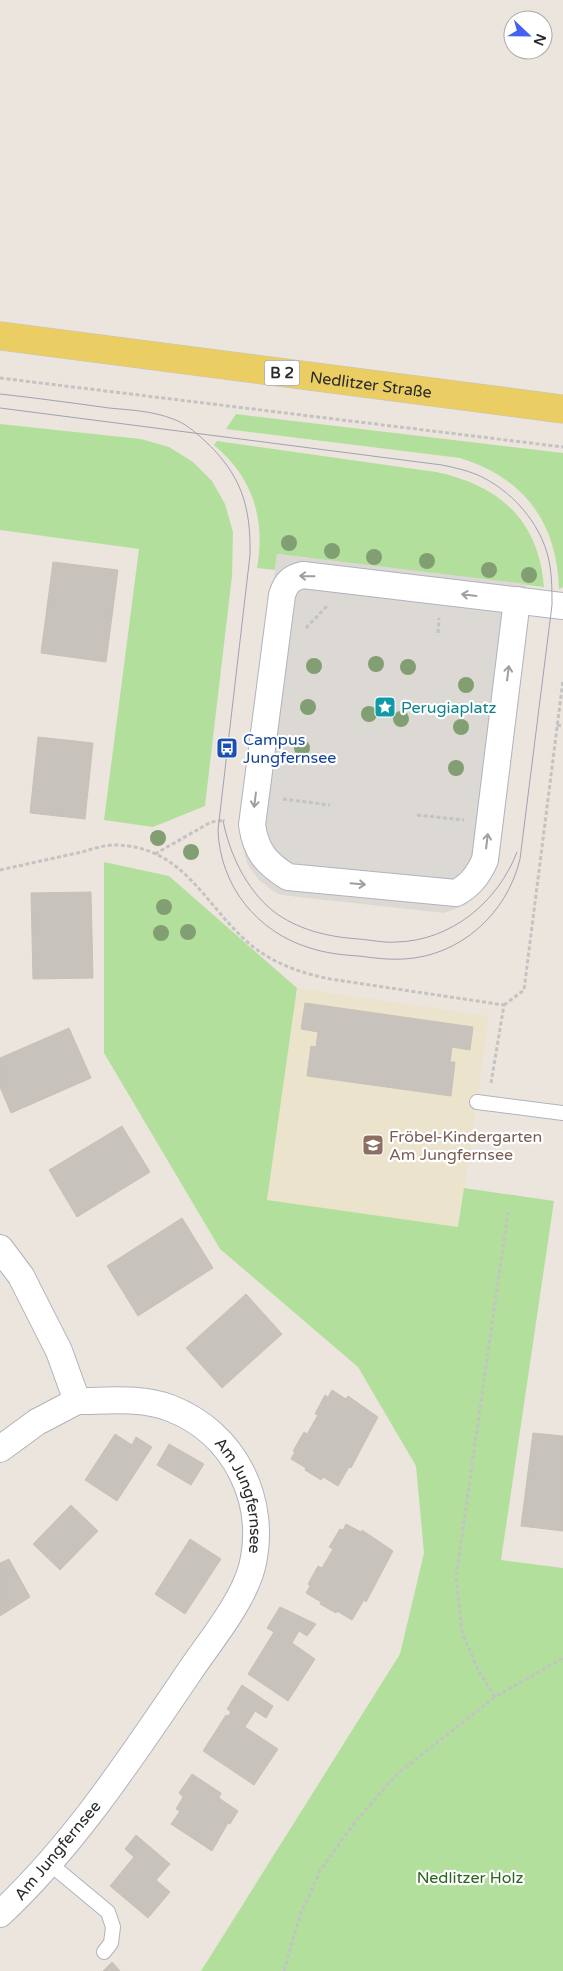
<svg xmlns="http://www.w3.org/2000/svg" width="563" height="1971" font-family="'Varela Round',sans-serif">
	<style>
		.education { fill: #ece3cd }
		.green { fill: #b2e09c }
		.plaza { fill: #dcd8d3 }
		.building { fill: #c7c2bc; stroke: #c7c1b6 }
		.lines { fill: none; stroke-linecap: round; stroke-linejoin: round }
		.service-casing { stroke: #b0b3bd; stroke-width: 16 }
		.minor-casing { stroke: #b0b3bd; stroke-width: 28 }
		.primary-casing { stroke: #c3c3c3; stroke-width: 29 }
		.path { stroke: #c3c3c3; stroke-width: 3; stroke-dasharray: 4 2.5; stroke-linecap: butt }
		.service { stroke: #fff; stroke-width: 14 }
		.minor { stroke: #fff; stroke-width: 26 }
		.primary { stroke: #eacd63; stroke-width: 28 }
		.tram { stroke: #a0a2b4; stroke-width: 1 }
		.tree { fill: #829e73 }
		.oneway { stroke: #9f9f9f }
		.labels { text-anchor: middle; stroke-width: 4.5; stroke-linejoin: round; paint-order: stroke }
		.shield { fill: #fff; stroke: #6a6a6a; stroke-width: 1 }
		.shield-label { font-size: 15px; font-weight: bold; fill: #2a2a2a }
		.street-label { font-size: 16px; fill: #2a2a2a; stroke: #fff }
		.culture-label { font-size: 16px; fill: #0d838f; stroke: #fff; text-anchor: start }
		.transit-label { font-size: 16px; fill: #164399; stroke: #fff; text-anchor: start }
		.education-label { font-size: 16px; fill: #785e54; stroke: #fff; text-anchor: start }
		.park-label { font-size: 16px; fill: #2b641d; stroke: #fff }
	</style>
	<rect width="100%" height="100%" fill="#ece5dd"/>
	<path class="education" d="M297,988L489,1016L459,1227L267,1200Z"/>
	<path class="green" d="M236,414L563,453V587L559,589C557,522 524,478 460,458L226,429Z
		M0,424L141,439L169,447L193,462L212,481L225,504L233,532L232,576L205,806L153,827L104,820L139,549L0,530Z
		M217,441L436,472C499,485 539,520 544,587L277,554L275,570L257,568C266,519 252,476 214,445Z
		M104,862L169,876L297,988L267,1200L458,1227L464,1188L554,1201L501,1560L563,1568V1971H201L400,1654L424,1553L416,1466L358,1367L220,1249L104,1053Z"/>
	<path class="plaza" d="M277,554L527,584L493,861L487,882L473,899L465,905L444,913L281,895L273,891L259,880L248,865L245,856L242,838Z"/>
	<path class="building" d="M53,562L118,570L106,662L41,653Z
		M38,737L93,743L85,819L30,813Z
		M91,892L93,978L33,979L31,893Z
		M305,1003L473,1027L470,1050L452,1047L450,1062H455L451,1096L307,1076L311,1046L316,1047L318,1032L301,1029Z
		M69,1028L91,1078L11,1113L0,1087V1058Z
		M122,1126L150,1172L77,1217L49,1170Z
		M182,1218L213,1268L138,1316L107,1266Z
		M246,1294L282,1334L222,1388L186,1348Z
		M332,1390L346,1399L348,1396L378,1417L351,1468L349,1467L338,1486L323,1477L321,1480L305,1470L306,1468L291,1459L295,1452L293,1451L304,1432L307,1434L318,1415L315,1414L325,1395L328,1397Z
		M533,1433L563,1436V1531L521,1526Z
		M115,1434L132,1445L136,1437L152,1447L117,1501L85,1480Z
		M169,1444L204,1464L191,1485L157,1465Z
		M71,1505L98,1531L60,1570L33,1544Z
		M346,1524L361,1532L362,1530L393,1551L366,1602L364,1600L352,1620L337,1611L336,1613L320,1604L321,1602L306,1593L310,1586L308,1584L318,1566L322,1568L333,1549L329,1547L340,1529L343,1530Z
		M190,1539L221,1559L185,1614L155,1594Z
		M9,1559L30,1597L0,1616V1563Z
		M280,1607L316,1624L307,1636L299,1631L292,1643L315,1659L288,1701L248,1674L274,1632L267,1628Z
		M242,1685L273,1706L266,1718L255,1711L245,1727L278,1749L254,1785L203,1751L226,1715L228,1716L231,1712L227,1709Z
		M192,1774L221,1793L219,1798L238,1811L230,1824L228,1823L212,1851L171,1824L180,1811L176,1809L183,1797L179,1793Z
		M136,1835L170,1864L156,1880L170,1892L148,1918L110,1886L134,1857L125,1849Z
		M112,1962L120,1971H103Z"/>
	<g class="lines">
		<g class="service-casing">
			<path id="service" d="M477,1102L563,1113
				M49,1863L108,1912L113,1927L111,1943L104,1952"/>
		</g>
		<g class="minor-casing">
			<g id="minor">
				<path d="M517,600L485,860C478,875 471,885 456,893L288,877C266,863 256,852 252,825L282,595C286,583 290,578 303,575L563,606"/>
				<path id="s1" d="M0,1248L21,1276L59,1351L77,1401C107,1401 141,1397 170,1408C235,1433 268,1501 252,1567C243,1601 212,1639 192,1668C134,1753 76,1843 0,1914"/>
				<path d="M0,1449L37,1422L77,1401"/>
			</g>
		</g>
		<g class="primary-casing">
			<g id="primary">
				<path id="s2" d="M0,336L563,409"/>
			</g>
		</g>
		<path class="path" d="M0,378L563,447
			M306,628L328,605
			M438,633L439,618
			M557,725L563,726
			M283,799L330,805
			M417,815L464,820
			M155,854L211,822L225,820
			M0,870C27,864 54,858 82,852C92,849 104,845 115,845C185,846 205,907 251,945C274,964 301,973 330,979L504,1005L491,1083
			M504,1005L524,990L563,680
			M495,1697L478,1670L462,1632L456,1577L508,1212
			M284,1971L300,1915L320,1871L355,1822L396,1775L495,1697L563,1658"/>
		<use href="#service" class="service"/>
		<use href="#minor" class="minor"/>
		<use href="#primary" class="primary"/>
		<path class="tram" d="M0,394C36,398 73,403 109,408C130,410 153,411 173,419C185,423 195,432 204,440C241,474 251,506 250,555L218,830C220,886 257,932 310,948C325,953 342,955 359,956C374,958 389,960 404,959C460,956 507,914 520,859L552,605C552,592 552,579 550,566C544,528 516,494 482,477C470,471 456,468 442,465L0,408
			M223,820C229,853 246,889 273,911C298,930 328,937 359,939C371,940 384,943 396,942C451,941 498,902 517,852"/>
	</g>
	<g class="tree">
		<circle cx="289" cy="543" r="8"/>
		<circle cx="332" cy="551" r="8"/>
		<circle cx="374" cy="557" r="8"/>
		<circle cx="427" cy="561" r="8"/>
		<circle cx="489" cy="570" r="8"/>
		<circle cx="529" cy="575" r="8"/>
		<circle cx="376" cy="664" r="8"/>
		<circle cx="314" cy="666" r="8"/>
		<circle cx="408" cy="667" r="8"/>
		<circle cx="466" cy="685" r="8"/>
		<circle cx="308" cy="707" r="8"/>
		<circle cx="369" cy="714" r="8"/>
		<circle cx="401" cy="719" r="8"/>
		<circle cx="461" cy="727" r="8"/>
		<circle cx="302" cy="748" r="8"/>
		<circle cx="456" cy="768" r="8"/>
		<circle cx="158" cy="838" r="8"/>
		<circle cx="191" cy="852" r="8"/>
		<circle cx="164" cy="907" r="8"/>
		<circle cx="188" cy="932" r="8"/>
		<circle cx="161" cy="933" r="8"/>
	</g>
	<defs><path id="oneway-shaft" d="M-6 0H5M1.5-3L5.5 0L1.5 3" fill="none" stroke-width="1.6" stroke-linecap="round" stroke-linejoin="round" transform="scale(1.25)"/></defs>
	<g class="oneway">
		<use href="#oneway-shaft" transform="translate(307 576) rotate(-179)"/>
		<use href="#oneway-shaft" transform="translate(469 595) rotate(-173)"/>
		<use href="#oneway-shaft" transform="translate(508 673) rotate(-83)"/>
		<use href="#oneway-shaft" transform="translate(255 800) rotate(97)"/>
		<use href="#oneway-shaft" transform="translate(487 841) rotate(-83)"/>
		<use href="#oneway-shaft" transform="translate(358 884) rotate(5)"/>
	</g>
	<defs>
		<g id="sight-square" transform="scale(1.125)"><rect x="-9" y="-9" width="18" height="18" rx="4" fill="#0f9aa8" stroke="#fff"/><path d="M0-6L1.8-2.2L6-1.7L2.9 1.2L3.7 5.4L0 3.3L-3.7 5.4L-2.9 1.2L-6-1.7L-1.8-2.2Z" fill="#fff"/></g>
		<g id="bus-square" transform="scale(1.125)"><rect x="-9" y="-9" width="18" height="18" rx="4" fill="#1a4fb4" stroke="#fff"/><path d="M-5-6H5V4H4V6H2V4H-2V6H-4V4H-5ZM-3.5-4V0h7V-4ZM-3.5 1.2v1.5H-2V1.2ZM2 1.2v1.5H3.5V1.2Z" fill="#fff"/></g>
		<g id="school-square" transform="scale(1.125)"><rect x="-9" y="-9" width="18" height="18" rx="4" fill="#8d6e63" stroke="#fff"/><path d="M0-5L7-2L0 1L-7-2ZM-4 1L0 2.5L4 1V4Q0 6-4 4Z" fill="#fff"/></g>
	</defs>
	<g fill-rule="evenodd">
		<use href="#sight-square" x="385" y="707"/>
		<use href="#bus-square" x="227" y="748"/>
		<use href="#school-square" x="373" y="1145"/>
	</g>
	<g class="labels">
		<rect class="shield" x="264.5" y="360.5" width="35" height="25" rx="4"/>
		<g class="shield-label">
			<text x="282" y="378">B 2</text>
		</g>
		<g class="street-label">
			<text dy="6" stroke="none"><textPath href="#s2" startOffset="374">Nedlitzer Straße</textPath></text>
			<text dy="6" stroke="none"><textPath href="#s1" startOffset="386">Am Jungfernsee</textPath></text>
			<text transform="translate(57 1850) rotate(-50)" y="6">Am Jungfernsee</text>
		</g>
		<g class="culture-label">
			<text x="401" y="713">Perugiaplatz</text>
		</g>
		<g class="transit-label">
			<text x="243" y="745">Campus<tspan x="243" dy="18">Jungfernsee</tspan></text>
		</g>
		<g class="education-label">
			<text x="389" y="1142">Fröbel-Kindergarten<tspan x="389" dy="18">Am Jungfernsee</tspan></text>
		</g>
		<g class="park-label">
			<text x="470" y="1883">Nedlitzer Holz</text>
		</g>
	</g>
	<g transform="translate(528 35) rotate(112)"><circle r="24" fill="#ffffff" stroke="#aaaaaa"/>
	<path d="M0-4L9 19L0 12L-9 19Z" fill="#4461f1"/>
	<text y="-8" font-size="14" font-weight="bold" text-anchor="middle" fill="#2a2a2a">N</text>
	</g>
</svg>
